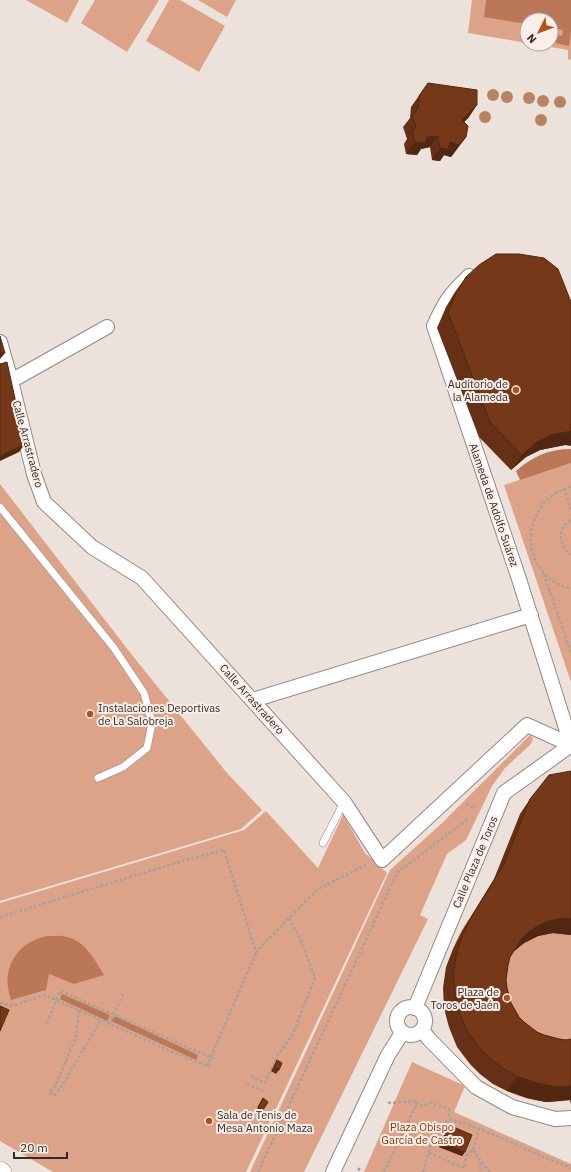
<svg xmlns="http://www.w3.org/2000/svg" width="571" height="1172" font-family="'IBM Plex Sans',sans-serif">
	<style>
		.green { fill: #dda388 }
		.water { fill: #bb7858 }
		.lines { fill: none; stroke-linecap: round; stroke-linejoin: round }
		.service-casing { stroke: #948883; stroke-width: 8 }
		.minor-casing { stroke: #948883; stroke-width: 16 }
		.tertiary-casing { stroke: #948883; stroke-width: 18 }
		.path { stroke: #a9a09b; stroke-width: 2.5; stroke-dasharray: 3 2; stroke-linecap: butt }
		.service { stroke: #fff; stroke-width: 7 }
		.minor { stroke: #fff; stroke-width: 14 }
		.tertiary { stroke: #fff; stroke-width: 17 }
		.tree { fill: #b68363 }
		.wall { fill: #653016 }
		.shaded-wall { fill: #522712 }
		.building { fill: #753819; stroke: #522712 }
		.poi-dot { fill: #b4511a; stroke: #fbeee8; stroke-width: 1.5 }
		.labels { text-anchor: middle; stroke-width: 4; stroke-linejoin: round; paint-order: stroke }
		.poi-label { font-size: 11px; fill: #312c2a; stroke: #fbeee8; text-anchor: end }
		.street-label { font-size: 11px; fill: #312c2a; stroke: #fbeee8 }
		.park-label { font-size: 11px; fill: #893600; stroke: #fbeee8 }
	</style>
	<rect width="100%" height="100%" fill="#ede1db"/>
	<path class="green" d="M26,0H79L67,23Z
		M95,0H159L127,52L81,23Z
		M169,0H180L225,26L199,72L146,41Z
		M198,0H236L227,17Z
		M472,0H571V60L568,59V50L534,44H551V20H527V43L468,33Z
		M571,463V682L504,485Z
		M0,484L132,655L227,773L262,810L241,829L0,901Z
		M530,735L533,738L531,744L505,768L492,786L466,840L447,854L420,915L428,919L304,1172H250L390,870L441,824Z
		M266,811L318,868L343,815L365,853L387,873L246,1172H53L0,1141V903L244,830Z
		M571,878V1104L569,1100C562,1101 553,1103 545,1102C474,1094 426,1027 450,958C454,944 462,927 472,915C477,911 488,909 494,906C520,897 545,888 571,878Z
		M412,1062L465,1086L454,1112L571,1164V1172H364Z"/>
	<path class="water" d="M486,0H571V31L569,46L551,42V34L562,36L563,30L551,28V20H527V24L484,17Z
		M571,449V463L520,480L516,471C532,457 548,449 571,449Z
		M47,936C54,936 61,935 67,937C85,941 95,960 104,975L74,984L49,974L46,990L11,1000C0,970 16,942 47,936Z
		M62,994L110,1015L107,1021L60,999Z
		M115,1016L198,1055L196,1060L111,1021Z"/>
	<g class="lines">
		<g class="service-casing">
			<path id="service" d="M0,507L114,648L144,693L152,723L147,748L123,767L98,778
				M323,843L344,802"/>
		</g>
		<g class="minor-casing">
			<path id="minor" d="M469,276C450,294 444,303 434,326L519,579L571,744
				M0,342L11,381L34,474L44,502L92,547L142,578L344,802L382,860L527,725L571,745
				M11,381L107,327
				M253,700L531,615
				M397 1021a14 14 0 1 1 28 0a14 14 0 1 1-28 0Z
				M415,1008L504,793L571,745
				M422,1030L429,1039L476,1087L512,1107L555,1119L571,1118
				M333,1172L388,1055L402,1033"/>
		</g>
		<g class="tertiary-casing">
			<path id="tertiary" d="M0,1170L3,1172"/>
		</g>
		<path class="path" d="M571,487C533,495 517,546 545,574C552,582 561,586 571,589
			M564,488L571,511
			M571,520C556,529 559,545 571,555
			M544,574L571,653
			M466,804L474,808
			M0,917L189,859L224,850L256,952L289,918L318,889L366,865
			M0,1003L12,1006L45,995L175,1053L210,1067
			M79,1010L76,1037L55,1086L49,1093L55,1095L63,1084L101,1020
			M47,1023L60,991L214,1059
			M109,1024L123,994
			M207,1066L256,953
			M251,1076L265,1083L277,1056L293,1034L315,977L300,938L289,918
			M247,1084L263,1091
			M388,1103L417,1101L415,1107L431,1103L449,1109V1119
			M473,1150L481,1161L480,1172
			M429,1153L464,1168L467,1154L473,1150L479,1129
			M482,1162L490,1172
			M358,1168L361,1172
			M258,1172L397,873L468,819
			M384,1172L415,1107
			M423,1172C428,1152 434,1132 449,1119C480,1127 510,1142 539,1155C549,1160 561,1163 571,1168"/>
		<use href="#service" class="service"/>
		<use href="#minor" class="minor"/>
		<use href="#tertiary" class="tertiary"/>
	</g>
	<g class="tree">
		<circle cx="493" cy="95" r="6"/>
		<circle cx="507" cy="97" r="6"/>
		<circle cx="529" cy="98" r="6"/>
		<circle cx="543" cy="101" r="6"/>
		<circle cx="560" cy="102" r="6"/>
		<circle cx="485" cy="117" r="6"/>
		<circle cx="541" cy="120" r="6"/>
	</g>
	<path class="wall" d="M428,83L469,117L464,122L466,137L451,157L444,155L440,161L432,160L430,147L421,149L417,155L406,154L404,144L407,139L403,127L410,118L411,107Z
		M466,277L565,445L540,450L526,457L511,470L479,437L437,328L446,307L455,292Z
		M571,771V935L553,933L538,936L524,943L514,951L510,957L508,965L506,980L507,988L511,1003L519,1017L524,1022L537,1032L544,1035L559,1039L566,1040L571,1039V1104L570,1100L546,1102L527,1098L507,1091L493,1084L480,1074L470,1064L457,1047L449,1027L444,1008L443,988L446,967L453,949L462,931L494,879L520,814L530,799Z
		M277,1060L279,1070L276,1074L271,1071Z
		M263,1098V1110L261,1114L256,1111Z
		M449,1125L465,1152L462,1156L439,1147L447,1130Z"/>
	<path class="shaded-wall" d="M477,105L469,117L454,132L462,120Z
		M438,136L430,147L421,149L417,155L406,154L415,142L427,137Z
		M466,137L451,157L444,155L440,161L432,160L440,148L450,142Z
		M0,353H5L0,359Z
		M571,431V446L565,445L540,450L526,457L511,470L522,455L537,442L550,435Z
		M25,444L19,452L0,461V456Z
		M563,918L571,919V935L553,933L538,936L524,943L512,953L522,938L534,928L548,921Z
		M517,1076L571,1086V1098L570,1100L546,1102L527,1098L507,1091Z
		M442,1143L465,1152L462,1156L439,1147Z"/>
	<path class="building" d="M428,83L477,90V105L462,120L468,126L466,137L459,145L450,142L448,149L440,148L438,136L427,137L425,143L415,142L412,132L416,127L412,116L418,108L419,96Z
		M496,254H519L544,258L558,269L571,302V431L550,435L537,442L522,455L490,422L448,313L457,292L466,277L479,265Z
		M0,336L5,353H0Z
		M7,362L25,444L0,456V364Z
		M571,771V919L563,918L548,921L534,928L522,938L510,957L508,965L506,980L507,988L511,1003L519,1017L524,1022L537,1032L544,1035L559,1039L566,1040L571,1039V1086L557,1087L537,1083L517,1076L504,1069L491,1059L480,1049L468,1032L459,1012L455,993L453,973L457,952L463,934L472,916L504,864L530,799L549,775Z
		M0,1006L9,1010L0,1031Z
		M277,1060L282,1063L279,1070L274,1067Z
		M263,1098L268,1102L263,1110L258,1107Z
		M449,1125L472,1135L465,1152L442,1143Z"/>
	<g class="poi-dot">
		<circle cx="516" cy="390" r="4"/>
		<circle cx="90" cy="714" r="4"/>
		<circle cx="507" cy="998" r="4"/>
		<circle cx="209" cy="1121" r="4"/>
	</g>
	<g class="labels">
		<g class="poi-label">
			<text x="508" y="388">Auditorio de<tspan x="508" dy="13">la Alameda</tspan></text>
			<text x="98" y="712" text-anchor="start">Instalaciones Deportivas<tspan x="98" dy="13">de La Salobreja</tspan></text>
			<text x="499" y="996">Plaza de<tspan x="499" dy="13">Toros de Jaén</tspan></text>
			<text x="217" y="1119" text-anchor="start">Sala de Tenis de<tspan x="217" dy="13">Mesa Antonio Maza</tspan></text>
		</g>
		<g class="street-label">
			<text transform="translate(28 444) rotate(75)" y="4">Calle Arrastradero</text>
			<text transform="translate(494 505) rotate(71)" y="4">Alameda de Adolfo Suárez</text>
			<text transform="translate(252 699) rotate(48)" y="4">Calle Arrastradero</text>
			<text transform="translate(475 862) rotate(-67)" y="4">Calle Plaza de Toros</text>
		</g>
		<g class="park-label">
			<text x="422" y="1131">Plaza Obispo<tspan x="422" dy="13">García de Castro</tspan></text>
		</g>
	</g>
	<g transform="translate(539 32) rotate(228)"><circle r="19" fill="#fbeee8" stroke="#aaa09c"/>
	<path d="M0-3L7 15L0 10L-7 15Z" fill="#b4511a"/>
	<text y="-6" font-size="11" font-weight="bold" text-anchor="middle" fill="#312c2a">N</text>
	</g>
	<path d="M14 1152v6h53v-6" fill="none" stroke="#312c2a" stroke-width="2"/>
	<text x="20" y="1152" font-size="12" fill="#312c2a" stroke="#fbeee8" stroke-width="3" paint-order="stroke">20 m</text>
</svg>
